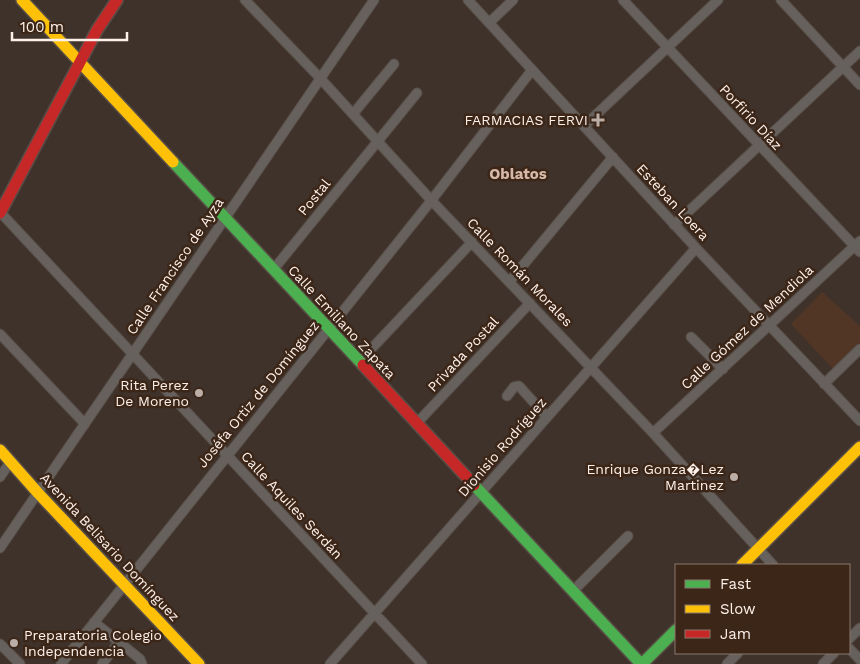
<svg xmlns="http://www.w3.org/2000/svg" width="860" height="664" font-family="'Work Sans',sans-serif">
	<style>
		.built { fill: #513626 }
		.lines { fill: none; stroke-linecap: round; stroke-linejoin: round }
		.street-casing { stroke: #584e47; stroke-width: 11 }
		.fast-casing { stroke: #584e47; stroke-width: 14 }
		.slow-casing { stroke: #584e47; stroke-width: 14 }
		.jam-casing { stroke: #584e47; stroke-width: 14 }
		.street { stroke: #66615d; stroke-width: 9 }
		.fast { stroke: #4caf50; stroke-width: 11 }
		.slow { stroke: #ffc107; stroke-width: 11 }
		.jam { stroke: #c62828; stroke-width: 11 }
		.poi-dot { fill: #baaea7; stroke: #3c2618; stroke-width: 2 }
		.labels { text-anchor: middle; stroke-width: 5; stroke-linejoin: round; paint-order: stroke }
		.street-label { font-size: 14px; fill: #fdf1ea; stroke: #3c2618 }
		.poi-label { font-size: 14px; fill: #fdf1ea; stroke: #3c2618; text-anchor: end }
		.neighbourhood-label { font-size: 15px; font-weight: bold; fill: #d5b8a7; stroke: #3c2618 }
	</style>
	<rect width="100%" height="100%" fill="#3f322a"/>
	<path class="built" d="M822,292L860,326V342L834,370L791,324Z"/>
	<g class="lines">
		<g class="street-casing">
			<path id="street" d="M245,0L320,78L431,200L653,433L773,565
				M468,0L696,248L860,421
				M623,0L860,252
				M781,0L860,85
				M490,22L513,0
				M353,114L394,64
				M584,126L718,0
				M0,212L422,664
				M674,225L860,51
				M273,270L417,93
				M510,281L613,157
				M0,334L85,424
				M691,337L723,369
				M359,362L472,242
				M824,384L860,349
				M507,396L514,387L519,386L547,417
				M416,424L530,303
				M653,433L860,241
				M0,477L11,461
				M0,548L374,0
				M573,591L628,536
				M94,622L140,659L142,664
				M849,639L860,628
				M0,644L20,664
				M849,648L860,660
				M61,664L427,206L532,70
				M102,664L119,642
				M330,664L696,248
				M727,664L738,653
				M823,664L834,653"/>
		</g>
		<g class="fast-casing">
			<path id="fast" d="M173,162L363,365
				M474,485L641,664
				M642,664L676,630"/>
		</g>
		<g class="slow-casing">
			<path id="slow" d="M22,0L173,162
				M0,450L38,493L199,664
				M742,565L860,447"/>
		</g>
		<g class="jam-casing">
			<path id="jam" d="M0,213L97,30L117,0
				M363,365L474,485"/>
		</g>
		<use href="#street" class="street"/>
		<use href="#fast" class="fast"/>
		<use href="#slow" class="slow"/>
		<use href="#jam" class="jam"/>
	</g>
	<g class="poi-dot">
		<path d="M595.5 112.5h5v5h5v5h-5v5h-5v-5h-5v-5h5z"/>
		<circle cx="199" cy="393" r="5"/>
		<circle cx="734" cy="477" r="5"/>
		<circle cx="14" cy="643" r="5"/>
	</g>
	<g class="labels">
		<g class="street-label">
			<text transform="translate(751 117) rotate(47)" y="5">Porfirio Díaz</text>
			<text transform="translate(314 197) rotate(-51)" y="5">Postal</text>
			<text transform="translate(673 202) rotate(47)" y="5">Esteban Loera</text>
			<text transform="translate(175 266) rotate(-56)" y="5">Calle Francisco de Ayza</text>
			<text transform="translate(520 272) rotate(46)" y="5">Calle Román Morales</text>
			<text transform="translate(342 322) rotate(47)" y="5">Calle Emiliano Zapata</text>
			<text transform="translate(747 327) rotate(-43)" y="5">Calle Gómez de Mendiola</text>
			<text transform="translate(463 354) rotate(-47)" y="5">Privada Postal</text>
			<text transform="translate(258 394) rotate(-51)" y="5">Joséfa Ortiz de Domínguez</text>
			<text transform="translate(502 447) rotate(-49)" y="5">Dionisio Rodríguez</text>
			<text transform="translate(292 505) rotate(47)" y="5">Calle Aquiles Serdán</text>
			<text transform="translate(110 547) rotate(47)" y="5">Avenida Belisario Domínguez</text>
		</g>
		<g class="poi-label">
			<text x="588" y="125">FARMACIAS FERVI</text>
			<text x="189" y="390">Rita Perez<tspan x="189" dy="16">De Moreno</tspan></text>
			<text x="724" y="474">Enrique Gonza�Lez<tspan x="724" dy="16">Martinez</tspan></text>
			<text x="24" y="640" text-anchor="start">Preparatoria Colegio<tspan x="24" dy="16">Independencia</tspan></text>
		</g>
		<g class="neighbourhood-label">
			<text x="518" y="179">Oblatos</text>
		</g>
	</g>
	<rect x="675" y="564" width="175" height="90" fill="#3c2618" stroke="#89776c"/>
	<rect x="685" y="580" width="25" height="8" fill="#4caf50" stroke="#89776c"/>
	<text x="720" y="589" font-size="15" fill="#fdf1ea">Fast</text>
	<rect x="685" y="605" width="25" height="8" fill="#ffc107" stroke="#89776c"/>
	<text x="720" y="614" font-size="15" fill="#fdf1ea">Slow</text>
	<rect x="685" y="630" width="25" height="8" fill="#c62828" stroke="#89776c"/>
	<text x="720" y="639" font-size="15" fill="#fdf1ea">Jam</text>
	<path d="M12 32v8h115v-8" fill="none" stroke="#fdf1ea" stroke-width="2.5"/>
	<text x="20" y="32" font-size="15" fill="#fdf1ea" stroke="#3c2618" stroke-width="4" paint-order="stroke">100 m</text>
</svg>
